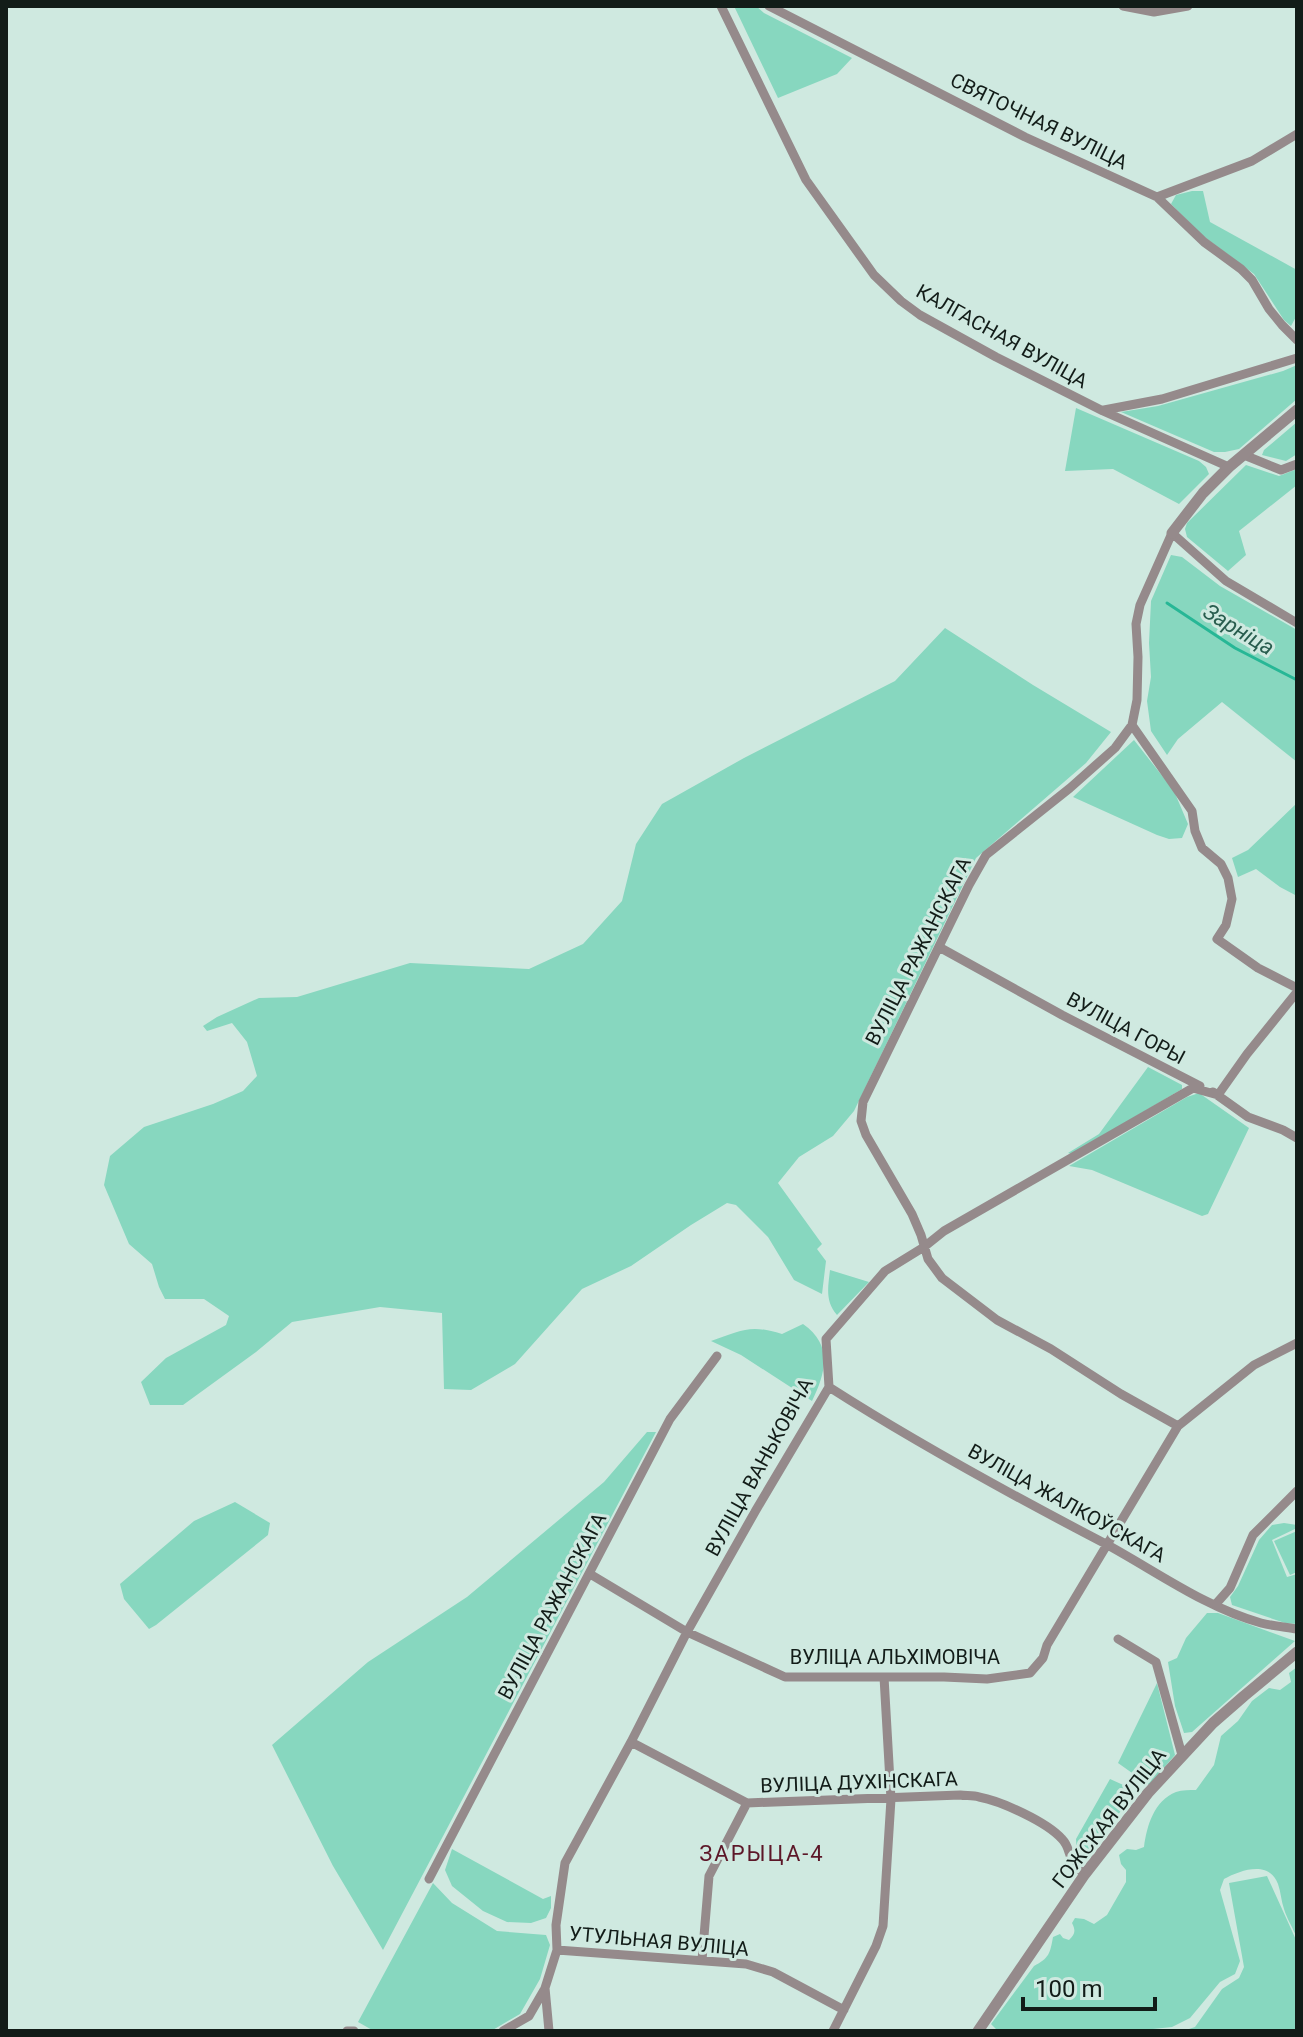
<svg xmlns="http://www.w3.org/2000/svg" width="1303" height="2037" font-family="Roboto,sans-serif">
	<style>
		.green { fill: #87d7bf }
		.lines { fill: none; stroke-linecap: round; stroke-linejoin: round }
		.stream { stroke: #27b796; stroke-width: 3 }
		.minor { stroke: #958a8b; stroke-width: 9 }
		.tertiary { stroke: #958a8b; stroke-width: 11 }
		.labels { text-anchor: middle; stroke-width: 6; stroke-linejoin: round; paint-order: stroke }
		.street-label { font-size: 20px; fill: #121c18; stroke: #cfe9e0 }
		.water-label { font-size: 22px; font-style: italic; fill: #285d4e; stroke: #cfe9e0 }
		.neighbourhood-label { font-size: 22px; letter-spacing: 2px; fill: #5c1728; stroke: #cfe9e0 }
	</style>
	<rect width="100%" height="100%" fill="#cfe9e0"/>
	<path class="green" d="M734,6H756L764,13L852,58L837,74L778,98Z
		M1192,191H1203L1210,222L1297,270V315L1291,326L1284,320L1254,274L1202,235L1171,204L1176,195Z
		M1297,365V399L1239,449L1225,452H1214L1121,412L1158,406L1283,371Z
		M1076,408L1199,461L1206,467L1209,474L1179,504L1113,469L1065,471Z
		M1297,422V454L1286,461L1262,455L1264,450Z
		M1246,465L1279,476L1297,469V485L1239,531L1246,555L1228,571L1187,537L1185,529L1187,523Z
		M1171,555L1182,557L1220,586L1297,630V762L1222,702L1178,739L1167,755L1151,731L1147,701L1151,677L1149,643L1151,601Z
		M945,628L1033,685L1111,732L1086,763L976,858L854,1111L833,1136L799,1157L778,1183L822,1244L817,1249L826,1261L822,1294L794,1280L768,1237L736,1205L727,1203L691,1225L631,1266L582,1289L515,1364L471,1390L444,1389L442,1313L380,1307L292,1322L256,1352L183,1405H150L141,1382L166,1358L226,1325L229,1316L204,1299H165L159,1287L152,1264L129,1244L104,1185L110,1156L144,1127L213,1104L243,1091L257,1076L247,1042L232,1023L207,1031L203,1026L217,1017L259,998L297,997L410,963L529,969L583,944L622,901L636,844L662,804L744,758L895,681Z
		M1134,740L1174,791L1188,824L1182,838L1169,839L1157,835L1073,797Z
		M1297,803V896L1280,887L1256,869L1238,877L1232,858L1248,850Z
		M1148,1067L1182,1085V1089L1072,1154L1068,1153L1099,1134Z
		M1199,1093L1249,1128L1208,1214L1202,1216L1092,1170L1069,1166L1187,1097Z
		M830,1270L869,1282L837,1315C825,1301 828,1288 830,1270Z
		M803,1324C833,1345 826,1372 812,1401L741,1355L711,1341C742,1330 750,1324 782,1334Z
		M647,1432H656L383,1950L333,1866L272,1745L368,1662L467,1597L604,1482Z
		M235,1502L270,1523L268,1535L156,1625L149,1629L124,1599L120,1584L194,1521Z
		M1284,1523L1297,1525V1528L1272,1540L1287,1577L1297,1574V1624L1285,1623L1232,1605L1230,1597L1238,1586L1259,1540L1272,1525Z
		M1297,1531V1572L1290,1575L1274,1541Z
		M1207,1613H1218L1295,1641L1192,1732L1184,1733L1175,1706L1168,1662L1177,1658L1186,1638Z
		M1297,1667V1938C1293,1928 1287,1919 1284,1909C1281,1901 1281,1892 1278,1884C1269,1860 1241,1870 1224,1879L1220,1890L1240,1961L1235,1974L1220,1982L1190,2018L1172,2027L1153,2029L1149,2031H998L991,2024L1034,1966C1049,1958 1050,1954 1053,1937L1060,1934L1063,1938L1069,1940C1075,1934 1076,1931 1072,1923L1075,1918L1084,1919L1094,1924L1107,1915L1126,1882V1870L1121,1864L1119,1855L1127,1849L1136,1850L1144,1847C1147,1825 1154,1801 1176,1792C1182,1790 1190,1790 1196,1790L1214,1765L1221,1736L1238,1721L1252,1701L1269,1688L1280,1690L1291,1682L1289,1673Z
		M1157,1683L1175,1755L1149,1785L1118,1763Z
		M1110,1779L1130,1788L1132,1797L1082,1860L1077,1855L1076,1839Z
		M452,1849L543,1899L551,1896V1908L546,1918L531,1923L507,1922L483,1911L452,1886L445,1870Z
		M1267,1876L1297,1942V2031H1183L1195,2027L1222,1989L1239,1978L1244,1967L1229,1883Z
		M433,1883L452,1903L497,1931L546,1935L550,1945L540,1979L520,2014L491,2031H374L358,2022Z"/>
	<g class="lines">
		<path class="stream" d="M1167,603L1235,648L1297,680"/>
		<path class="minor" d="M721,6L806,180L874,275L901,301L920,315L996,357L1103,411L1229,467
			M769,6L1025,137L1157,197L1252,161L1297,134
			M1123,6L1154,12L1188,6
			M1157,197L1204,242L1241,269L1252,280L1269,309L1282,325L1297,340
			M1104,410L1162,399L1297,358
			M1244,455L1281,470L1297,464
			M1132,725L1192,811L1195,831L1202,848L1221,864L1228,878L1232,899L1226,925L1217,939L1258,968L1297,988
			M939,947L1062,1015L1200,1086
			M1213,1092L1248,1117L1283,1130L1297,1138
			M829,1387C918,1444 1010,1494 1104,1543C1154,1570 1206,1608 1261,1623C1273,1626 1285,1627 1297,1629
			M1178,1426L1121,1394L1051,1349L997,1320L942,1278L928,1259L921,1235L912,1214L866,1135L861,1121L863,1102L969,885L986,855L1070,788L1115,748L1132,725L1137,700L1138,657L1136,624L1140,605L1172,533L1226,581L1297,623
			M590,1574L687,1632L785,1677H944L987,1679L1030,1673L1043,1658L1047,1645L1178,1426L1254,1365L1297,1343
			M1215,1605L1230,1588L1253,1535L1297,1491
			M1118,1639L1156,1662L1182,1755
			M631,1742L747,1803L960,1795C966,1796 973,1795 979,1797C1001,1801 1047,1822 1062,1839C1073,1850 1065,1861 1085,1874
			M429,1879L670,1419L717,1356
			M557,1950L746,1964L773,1972L844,2010
			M702,1960L709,1876L747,1803
			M347,2031H354
			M503,2031L529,2016L544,1990
			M549,2031L545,1988L557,1950L556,1925L565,1863L631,1742L687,1632L756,1510L829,1387L826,1339L885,1271L924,1247L944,1231L1193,1088L1218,1095L1247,1054L1297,992
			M833,2031L876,1946L883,1926L891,1799L884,1677"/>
		<path class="tertiary" d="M1172,533L1203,493L1229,467L1297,410
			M978,2031L1085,1874L1148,1793L1213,1723L1244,1696L1297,1652"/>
	</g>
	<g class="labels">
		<g class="street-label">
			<text transform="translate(1039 121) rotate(26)" y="7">СВЯТОЧНАЯ ВУЛІЦА</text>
			<text transform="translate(1002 336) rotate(29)" y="7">КАЛГАСНАЯ ВУЛІЦА</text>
			<text transform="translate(918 951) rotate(-63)" y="7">ВУЛІЦА РАЖАНСКАГА</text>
			<text transform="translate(1126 1028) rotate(28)" y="7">ВУЛІЦА ГОРЫ</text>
			<text transform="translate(759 1467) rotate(-61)" y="7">ВУЛІЦА ВАНЬКОВІЧА</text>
			<text transform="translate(1067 1503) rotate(29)" y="7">ВУЛІЦА ЖАЛКОЎСКАГА</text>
			<text transform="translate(552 1606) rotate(-62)" y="7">ВУЛІЦА РАЖАНСКАГА</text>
			<text x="895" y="1664">ВУЛІЦА АЛЬХІМОВІЧА</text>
			<text transform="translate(859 1782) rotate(-2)" y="7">ВУЛІЦА ДУХІНСКАГА</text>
			<text transform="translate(1109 1818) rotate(-52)" y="7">ГОЖСКАЯ ВУЛІЦА</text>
			<text transform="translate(659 1941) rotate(5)" y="7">УТУЛЬНАЯ ВУЛІЦА</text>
		</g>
		<g class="water-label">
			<text transform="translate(1239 629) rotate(31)" y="8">Зарніца</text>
		</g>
		<g class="neighbourhood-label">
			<text x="762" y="1861">ЗАРЫЦА-4</text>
		</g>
	</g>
	<rect width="1303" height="2037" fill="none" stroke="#121c18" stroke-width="16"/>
	<path d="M1023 1997v12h132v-12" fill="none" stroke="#121c18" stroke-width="4"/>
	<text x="1035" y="1997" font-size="24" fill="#121c18" stroke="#cfe9e0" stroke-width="6" paint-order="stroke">100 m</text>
</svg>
